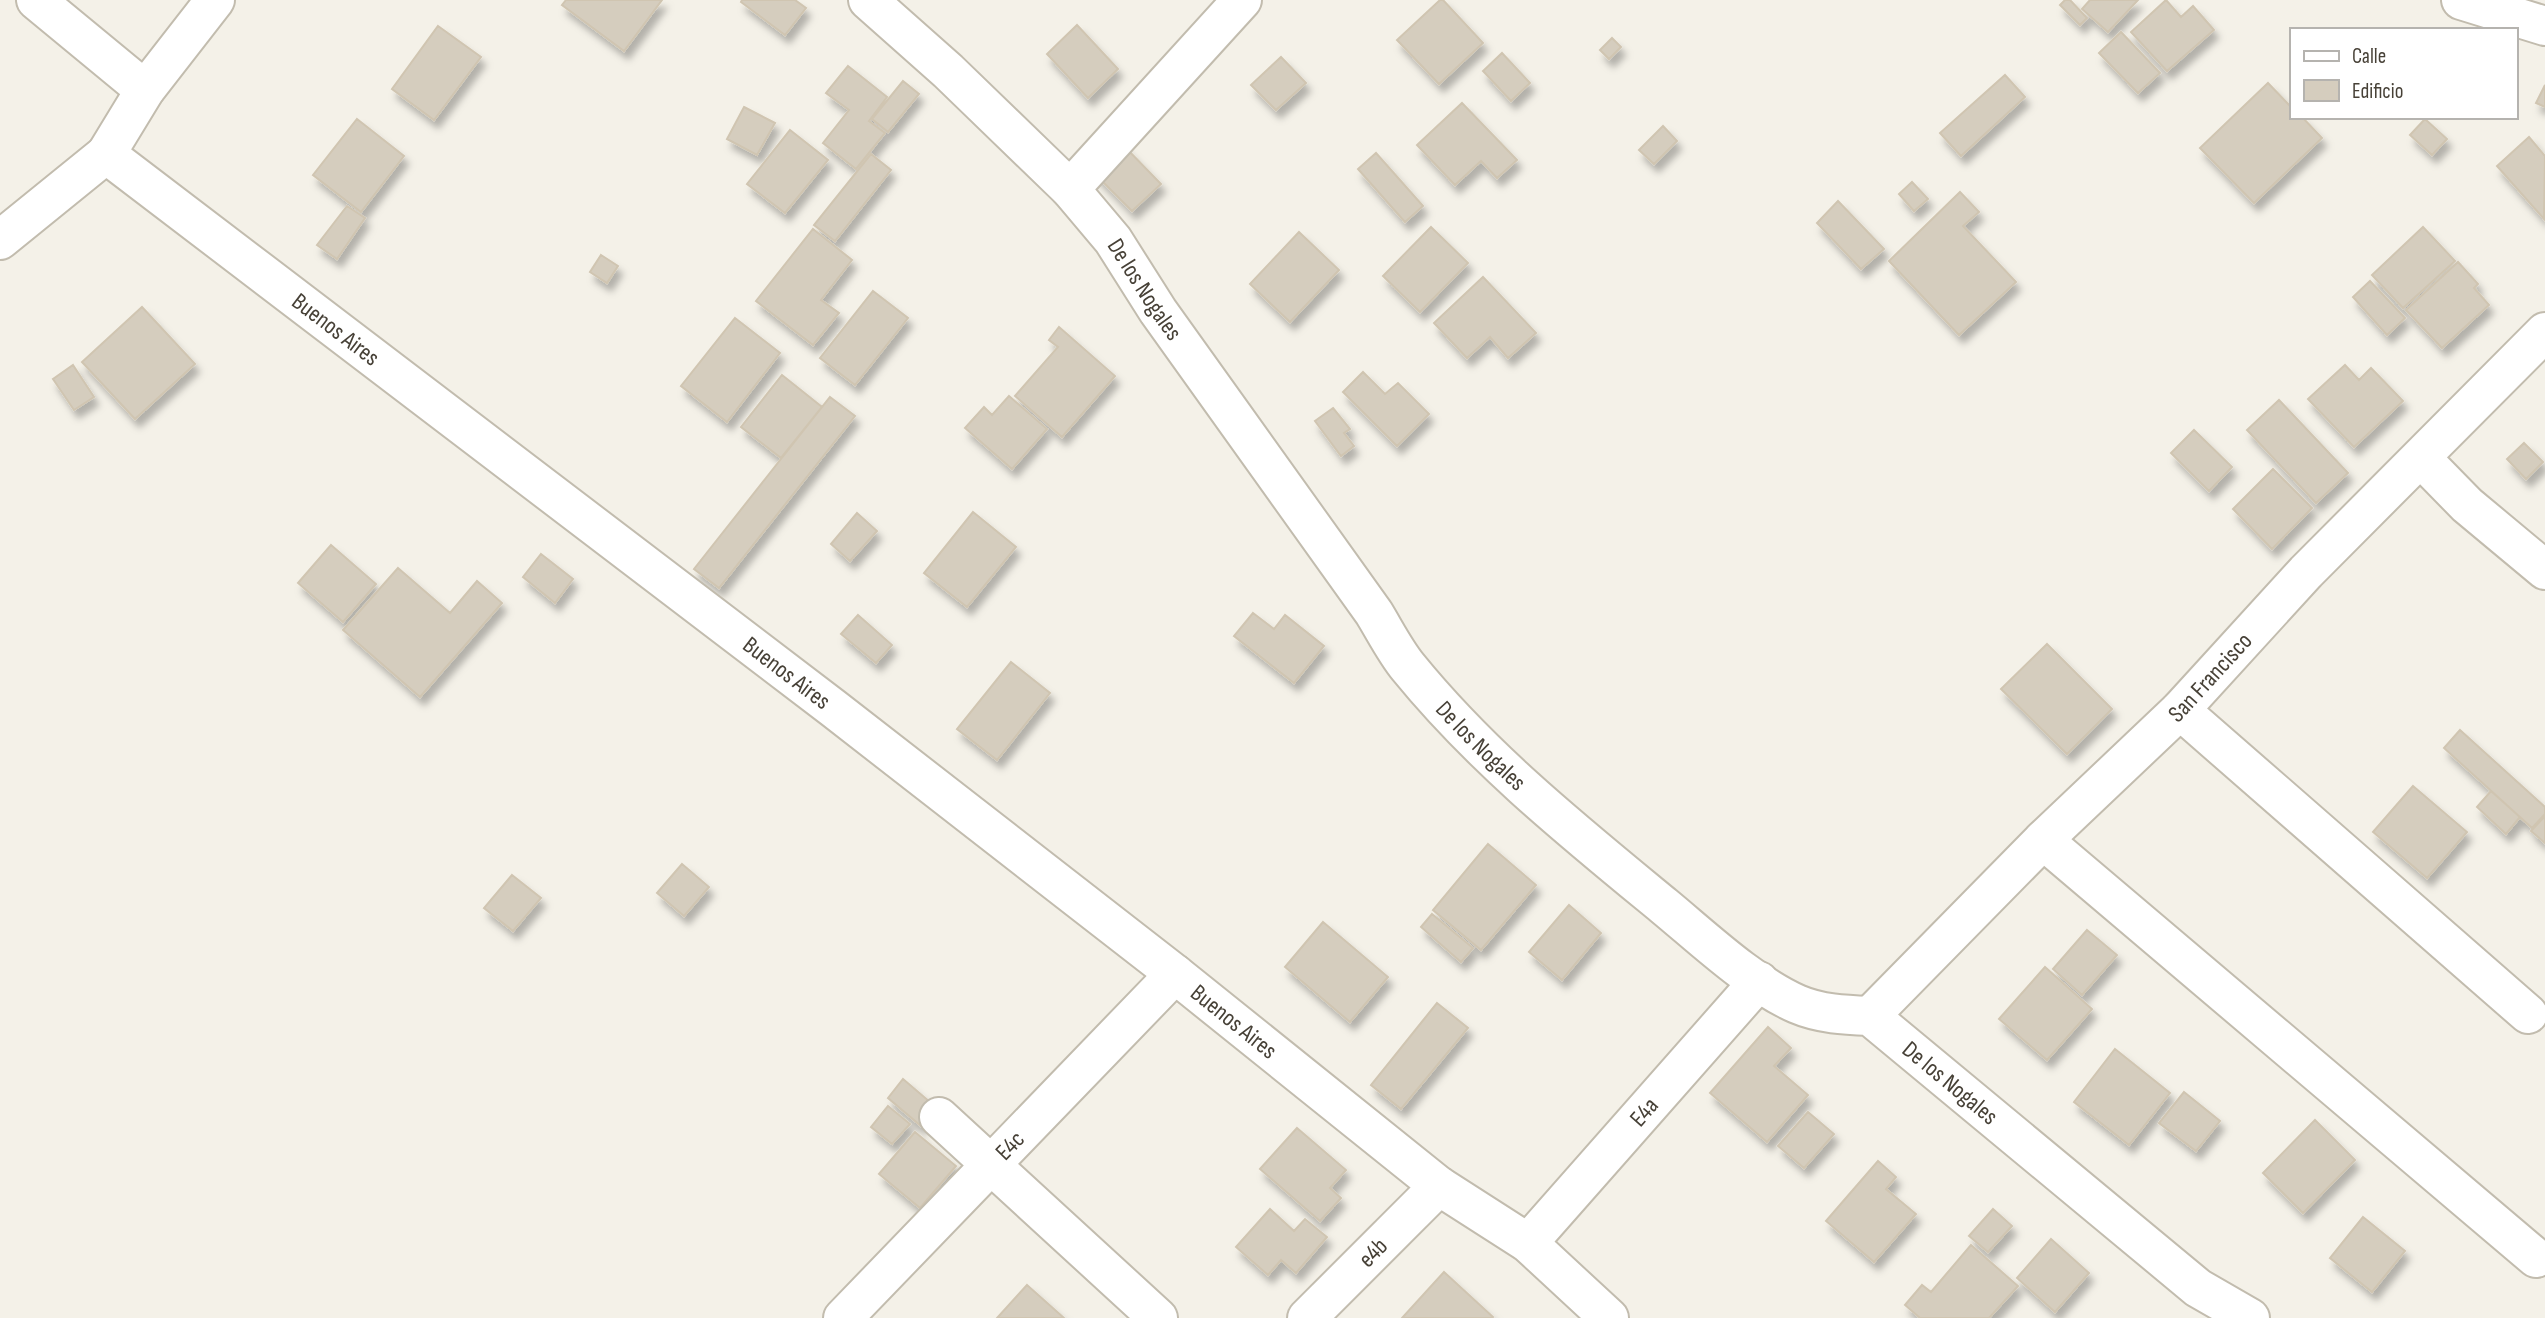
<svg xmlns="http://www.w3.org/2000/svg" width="2545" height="1318" font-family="'Sofia Sans Condensed',sans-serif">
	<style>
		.building { fill: #d5cdbe; stroke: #d0c5b1; stroke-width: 2; filter: url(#shadow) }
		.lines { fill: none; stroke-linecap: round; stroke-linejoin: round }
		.minor-casing { stroke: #c2bcae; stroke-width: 42 }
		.minor { stroke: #fff; stroke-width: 38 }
		.labels { text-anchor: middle; stroke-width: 6; stroke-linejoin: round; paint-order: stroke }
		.street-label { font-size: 24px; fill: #474137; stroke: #fff }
	</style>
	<defs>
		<filter id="shadow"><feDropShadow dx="4.5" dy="8" stdDeviation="3.5" flood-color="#0004"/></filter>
	</defs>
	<rect width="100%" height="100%" fill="#f4f1e8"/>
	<path class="building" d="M566,0H662L624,51L562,5Z
		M742,0H795L806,8L785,35L741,2Z
		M1440,0H1443L1483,43L1439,84L1397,40Z
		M2065,0H2070L2087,18L2080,25L2060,5Z
		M2090,0H2138L2108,32L2082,9Z
		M2166,0L2181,17L2193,6L2214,30L2167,71L2131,32Z
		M1077,25L1118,69L1088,98L1047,54Z
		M438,26L481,57L434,120L392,89Z
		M2121,32L2160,73L2138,93L2099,53Z
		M1612,38L1621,47L1609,59L1600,50Z
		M1502,53L1530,83L1511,101L1483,71Z
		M1281,57L1306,83L1276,110L1251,85Z
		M848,66L887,97L869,121L885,133L856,169L823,143L849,110L826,93Z
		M2005,75L2025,97L1961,156L1940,133Z
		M903,81L919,94L888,132L872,119Z
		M2268,83L2291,107V117H2302L2322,138L2254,203L2200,148Z
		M2545,85V107L2536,103Z
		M1462,103L1517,160L1497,178L1481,161L1455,185L1417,145Z
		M744,107L775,123L757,155L727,139Z
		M357,119L404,156L361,212L313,175Z
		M2425,119L2447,139L2432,155L2410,135Z
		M1663,126L1677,141L1654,164L1639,150Z
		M790,130L828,160L785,213L747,184Z
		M2529,137L2545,156L2544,219L2497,166Z
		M1123,145L1161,184L1132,211L1094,173Z
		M1376,153L1423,206L1405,222L1358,169Z
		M871,154L891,170L835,241L814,225Z
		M1912,182L1928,199L1914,211L1899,194Z
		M1960,192L1979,212L1963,226L2016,282L1959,335L1889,261Z
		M1838,201L1884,249L1861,269L1817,223Z
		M347,206L365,218L337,259L317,245Z
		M1431,227L1468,263L1420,312L1383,276Z
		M2423,227L2455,261L2403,308L2372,275Z
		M813,229L852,260L821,300L839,313L813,345L756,301Z
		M1299,232L1339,270L1290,322L1250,284Z
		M601,255L618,266L607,283L590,272Z
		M2458,262L2478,284L2474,288L2489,305L2442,348L2406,310Z
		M1483,277L1536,333L1508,358L1490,337L1467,358L1434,323Z
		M2370,281L2405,318L2387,335L2353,297Z
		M873,291L908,318L855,385L820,358Z
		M142,307L195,364L135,419L82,362Z
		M735,318L780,353L727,422L681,386Z
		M1059,327L1115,376L1062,437L1015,396L1058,347L1049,340Z
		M73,365L94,397L74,410L53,379Z
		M2345,365L2359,380L2371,368L2403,401L2354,447L2308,399Z
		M1363,372L1385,394L1398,383L1429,414L1397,446L1343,392Z
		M782,375L822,407L781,458L741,427Z
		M1009,396L1047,429L1012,469L965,428L984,407L992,415Z
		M830,397L855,416L719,588L694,569Z
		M2279,400L2348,473L2316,503L2247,430Z
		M1333,408L1350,429L1344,433L1354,446L1341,456L1315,421Z
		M2194,430L2232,467L2209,491L2171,453Z
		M2524,443L2543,462L2526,479L2507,459Z
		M2273,469L2312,508L2272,549L2233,509Z
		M973,512L1016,547L967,607L924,573Z
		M857,513L877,531L850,561L831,544Z
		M331,545L376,584L343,622L298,583Z
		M541,554L573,579L555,603L523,577Z
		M398,568L450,613L477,581L502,603L420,697L343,630Z
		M1253,613L1274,629L1285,615L1324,646L1294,683L1234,636Z
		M858,615L892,645L876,663L841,634Z
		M2047,644L2112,709L2067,754L2001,689Z
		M1011,662L1050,693L997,760L957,729Z
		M2460,730L2545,807V814L2532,828L2444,748Z
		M2413,786L2467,832L2427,878L2373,832Z
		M2491,791L2520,817L2506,834L2477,807Z
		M2545,816V843L2531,831Z
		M1488,844L1536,885L1481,950L1433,910Z
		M682,864L709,887L684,916L657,893Z
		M512,875L541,898L513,931L484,908Z
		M1569,905L1601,933L1562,980L1529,952Z
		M1432,914L1473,948L1461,962L1421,927Z
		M1323,922L1388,977L1350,1022L1285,967Z
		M2087,930L2117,955L2082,995L2053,969Z
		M2045,967L2092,1009L2047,1060L1999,1019Z
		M1437,1003L1468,1028L1401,1109L1371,1085Z
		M1768,1027L1791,1048L1774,1066L1808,1095L1767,1142L1710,1093Z
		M2115,1049L2170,1093L2129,1145L2074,1102Z
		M903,1079L937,1108L921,1126L888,1098Z
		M2184,1092L2220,1121L2196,1151L2159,1123Z
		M888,1106L910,1124L892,1144L871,1127Z
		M1808,1112L1834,1134L1804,1168L1778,1146Z
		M2315,1120L2355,1160L2303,1213L2263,1173Z
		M1297,1128L1346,1170L1330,1188L1341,1198L1320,1221L1260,1169Z
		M915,1132L956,1166L920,1208L879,1174Z
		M1878,1161L1896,1177L1886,1189L1916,1214L1874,1262L1826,1221Z
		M1270,1209L1294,1231L1305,1219L1327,1237L1296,1273L1281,1260L1268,1275L1236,1247Z
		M1993,1209L2012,1226L1988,1252L1969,1236Z
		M2363,1217L2405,1251L2372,1292L2330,1258Z
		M2051,1239L2089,1273L2055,1312L2017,1278Z
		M1971,1245L2018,1286L1989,1318H1920L1905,1305L1922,1285L1931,1292Z
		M1444,1272L1493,1317L1492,1318H1402Z
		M1027,1285L1064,1318H997Z"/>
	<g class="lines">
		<g class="minor-casing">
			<g id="minor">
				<path d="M36,0L145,90"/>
				<path id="s1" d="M215,0L145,90L106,154L833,708L1175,974L1439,1186L1528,1243L1609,1318"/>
				<path id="s2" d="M868,0L948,71L1070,189L1113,240L1158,311L1374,613C1385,631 1395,651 1408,667C1482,758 1574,832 1664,906C1704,939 1750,983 1797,1004C1820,1014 1845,1015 1870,1016L2198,1288L2250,1318"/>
				<path d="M2461,0L2545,26"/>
				<path d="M1070,189L1242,0"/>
				<path d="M0,240L106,154"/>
				<path d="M2421,458L2467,505L2545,570"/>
				<path d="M2180,710L2528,1014"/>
				<path d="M2043,840L2536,1258"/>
				<path id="s3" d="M1870,1016L2043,840L2180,710L2306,572L2545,332"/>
				<path d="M939,1117L1158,1318"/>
				<path id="s4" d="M1528,1243L1759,981"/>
				<path id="s5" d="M843,1318L1175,974"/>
				<path id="s6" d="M1307,1318L1439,1186"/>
			</g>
		</g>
		<use href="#minor" class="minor"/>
	</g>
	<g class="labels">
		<g class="street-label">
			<text dy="8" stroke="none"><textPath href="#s2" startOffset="402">De los Nogales</textPath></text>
			<text dy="8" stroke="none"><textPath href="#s1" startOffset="478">Buenos Aires</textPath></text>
			<text dy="8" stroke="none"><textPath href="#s1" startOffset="1045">Buenos Aires</textPath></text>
			<text dy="8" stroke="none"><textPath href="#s3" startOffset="480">San Francisco</textPath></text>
			<text dy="8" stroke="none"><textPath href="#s2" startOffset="970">De los Nogales</textPath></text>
			<text dy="8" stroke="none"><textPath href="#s1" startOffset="1612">Buenos Aires</textPath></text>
			<text dy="8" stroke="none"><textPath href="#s2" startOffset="1558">De los Nogales</textPath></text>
			<text dy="8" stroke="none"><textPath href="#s4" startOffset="175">E4a</textPath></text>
			<text dy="8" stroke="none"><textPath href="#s5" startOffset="240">E4c</textPath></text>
			<text dy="8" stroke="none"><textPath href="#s6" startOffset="93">e4b</textPath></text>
		</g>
	</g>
	<rect x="2290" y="28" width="228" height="91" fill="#ffffff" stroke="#b5b3af" stroke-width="2"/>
	<rect x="2304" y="51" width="35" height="10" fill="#ffffff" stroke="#b5b3af" stroke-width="2"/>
	<text x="2352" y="63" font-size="21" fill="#474137">Calle</text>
	<rect x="2304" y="80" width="35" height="21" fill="#d5cdbe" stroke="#b5b3af" stroke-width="2"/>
	<text x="2352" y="98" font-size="21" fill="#474137">Edificio</text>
</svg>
